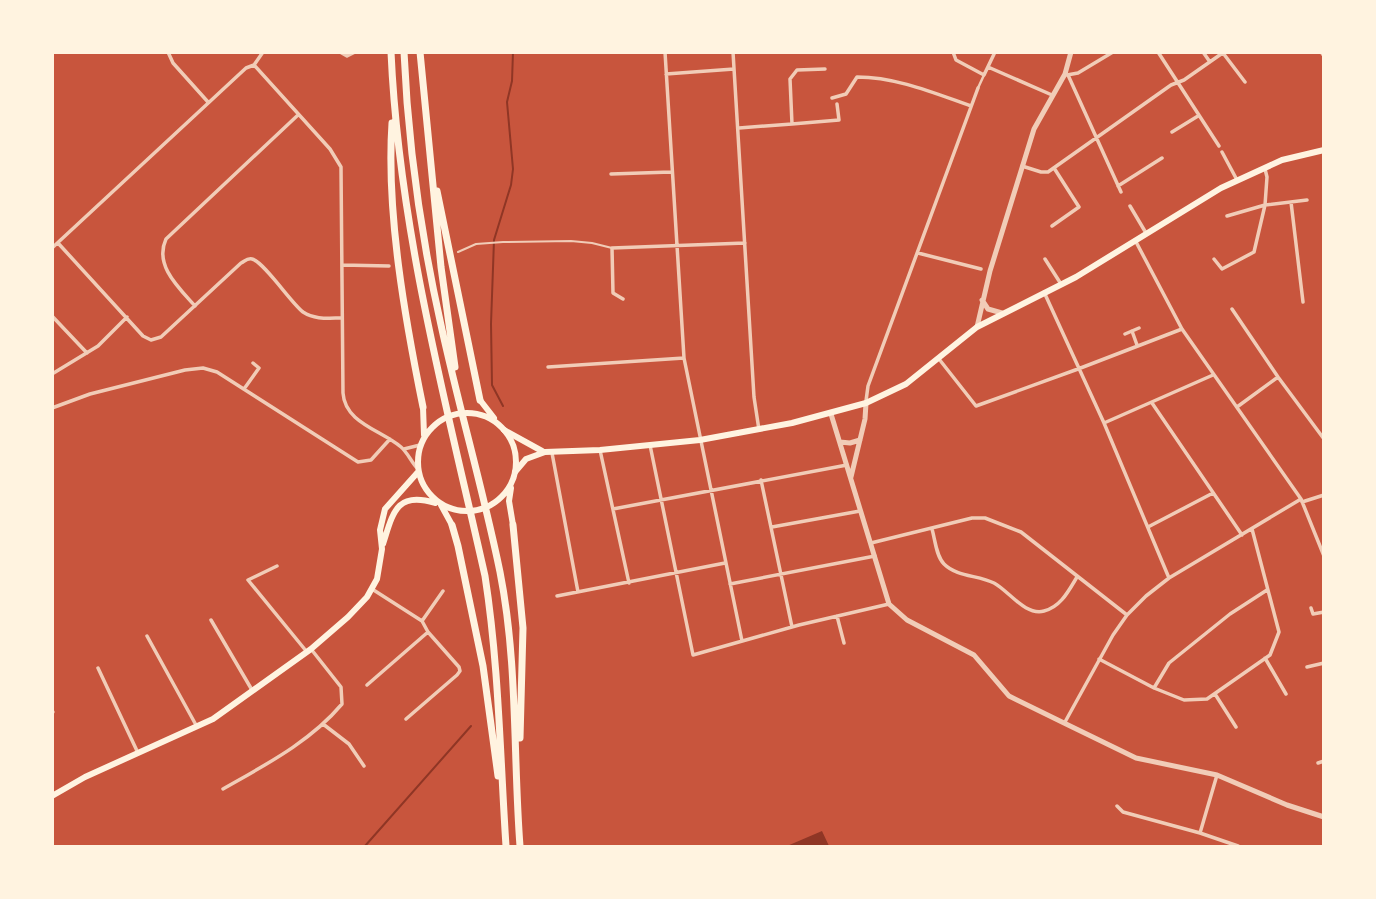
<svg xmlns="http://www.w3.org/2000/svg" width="1376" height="899" font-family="Roboto,sans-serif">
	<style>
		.water { fill: #8f3625 }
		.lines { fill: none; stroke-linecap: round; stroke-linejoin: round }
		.stream { stroke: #8f3625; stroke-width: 2 }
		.service { stroke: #f1ccb7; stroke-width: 2 }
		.pedestrian { stroke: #f1ccb7; stroke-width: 2.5 }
		.minor { stroke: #f1ccb7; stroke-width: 3.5 }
		.tertiary { stroke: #f1ccb7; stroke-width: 5 }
		.primary { stroke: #fff3e0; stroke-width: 6 }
		.trunk { stroke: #fff3e0; stroke-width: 6 }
		.motorway { stroke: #fff3e0; stroke-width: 7 }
	</style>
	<rect width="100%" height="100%" fill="#c8553d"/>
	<path class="water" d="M822,831L829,846H787Z"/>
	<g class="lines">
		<path class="stream" d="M503,406L492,385L491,324L494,240L511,185L513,169L507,102L512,81L513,52
			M365,846L471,726"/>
		<path class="service" d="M458,252L476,244L503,242L571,241L592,243L612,248"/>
		<path class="pedestrian" d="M978,88L984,75"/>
		<path class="minor" d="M168,52L173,63L208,102
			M340,52L347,56L355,52
			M665,52L684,358L742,641
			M733,52L754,397L759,430
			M953,52L956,60L984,75L995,52
			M1158,52L1219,146
			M1203,52L1210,62
			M1321,52L1324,56
			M1223,53L1245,82
			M254,65L330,149L341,167L343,393C345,423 381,430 401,447C408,453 411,462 418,469
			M254,65L263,52
			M988,67L1052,95
			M666,74L734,69
			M1067,75L1078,73L1113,52
			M1068,75L1121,192
			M832,98L846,94L857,77C896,77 934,93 971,106
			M792,124L839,120L837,104
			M739,128L792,124L790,79L797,70L825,69
			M1172,132L1198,116
			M1222,152L1237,180
			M1022,166L1041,172H1048L1171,85L1184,80L1224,52
			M1265,169L1267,177L1265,205L1307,200
			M611,174L671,172
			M1118,186L1162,158
			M1291,202L1303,302
			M1130,206L1146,233
			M1052,226L1079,207L1054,168
			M1135,240L1182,329L1301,499L1324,556
			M58,243L143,336L151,340L161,337L241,263C245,261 247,258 252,259C264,262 291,303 303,312C315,320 329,318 342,318
			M52,248L246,68L254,65
			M918,253L981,269
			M1045,259L1061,284
			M1214,259L1222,269L1254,252L1265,205L1227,216
			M342,265L389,266
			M1044,292L1104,423L1169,578
			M623,299L613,293L612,248L745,243
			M195,306C178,287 154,265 166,239L298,115
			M1232,309L1278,377L1324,439
			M52,316L87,353
			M1132,331L1137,345
			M1125,334L1139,328
			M939,359L976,406L1078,369L1182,329
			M548,367L684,358
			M52,374L98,346L127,317
			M244,389L259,368L253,363
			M866,401L868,386L978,88
			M1152,403L1242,535
			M1237,407L1278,377
			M52,408L90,394L185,370L203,368L217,372L358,462L371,460L390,439
			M1104,423L1213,375
			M650,445L693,655L799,625L889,604
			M404,449L420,445
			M600,450L629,583
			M552,453L578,592
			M761,480L792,627
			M1302,502L1324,495
			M613,509L847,465
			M772,527L860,511
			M1148,527L1213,493
			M932,529C935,539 936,556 944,564C957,577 978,575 994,583C1009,591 1025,616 1044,611C1061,607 1069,590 1077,577
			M871,543L972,518H985L1021,532L1127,615
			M277,566L248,580L307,652
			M730,584L875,556
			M372,589L422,621L428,632L459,667L460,671L457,675L406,719
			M557,596L725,563
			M1311,608L1313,614L1324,612
			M837,616L844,643
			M211,620L252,690
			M422,621L443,591
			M147,636L196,725
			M1265,658L1286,694
			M1099,659L1154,688L1184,700L1207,699L1270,655L1279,632L1252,529
			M1307,667L1324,663
			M98,668L138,753
			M367,685L428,632
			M1154,688L1169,663L1230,614L1267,590
			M1215,694L1236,727
			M52,712H53
			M1065,722L1113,635L1127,615L1146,596L1169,578L1301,499
			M323,724L349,744L364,766
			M1318,763L1324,761
			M223,789C265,765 310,742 342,704L341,687L311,649
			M1117,806L1123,812L1200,833L1238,846
			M1200,833L1217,775"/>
		<path class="tertiary" d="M982,300L988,309L1002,313
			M977,327L990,271L1034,129L1065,74L1071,52
			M831,414L889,604L907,620L974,655L1009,696L1064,723L1136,758L1217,775L1287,805L1324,817
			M840,442L850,443L860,440
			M851,477L865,419L866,403"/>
		<path class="primary" d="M504,430L542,451
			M515,472L526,459L545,452L600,450L700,440L792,423L866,403L906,384L977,327L1076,277L1221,188L1282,160L1324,150"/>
		<path class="trunk" d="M480,400L494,418
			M423,407L424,435
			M418 462a49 49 0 1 1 98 0a49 49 0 1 1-98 0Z
			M511,488L509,501L513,525
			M441,505L452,525
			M383,544C393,513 396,491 435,503
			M52,796L85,777L213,719L311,649L348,617L367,597L377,579L382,549L380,530L385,509L418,472"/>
		<path class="motorway" d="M391,52C399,231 446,402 485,576C499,666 500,756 506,846
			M404,52C408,144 421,236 441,325C459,408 483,489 500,572C518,663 513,755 520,846
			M420,52L441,267L455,367
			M392,123C386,212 405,319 423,407
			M437,191L480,400
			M452,525L458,546L483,666L498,776
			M513,525L523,628L520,738"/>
	</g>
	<rect width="1376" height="899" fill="none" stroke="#fff3e0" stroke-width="108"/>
</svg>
